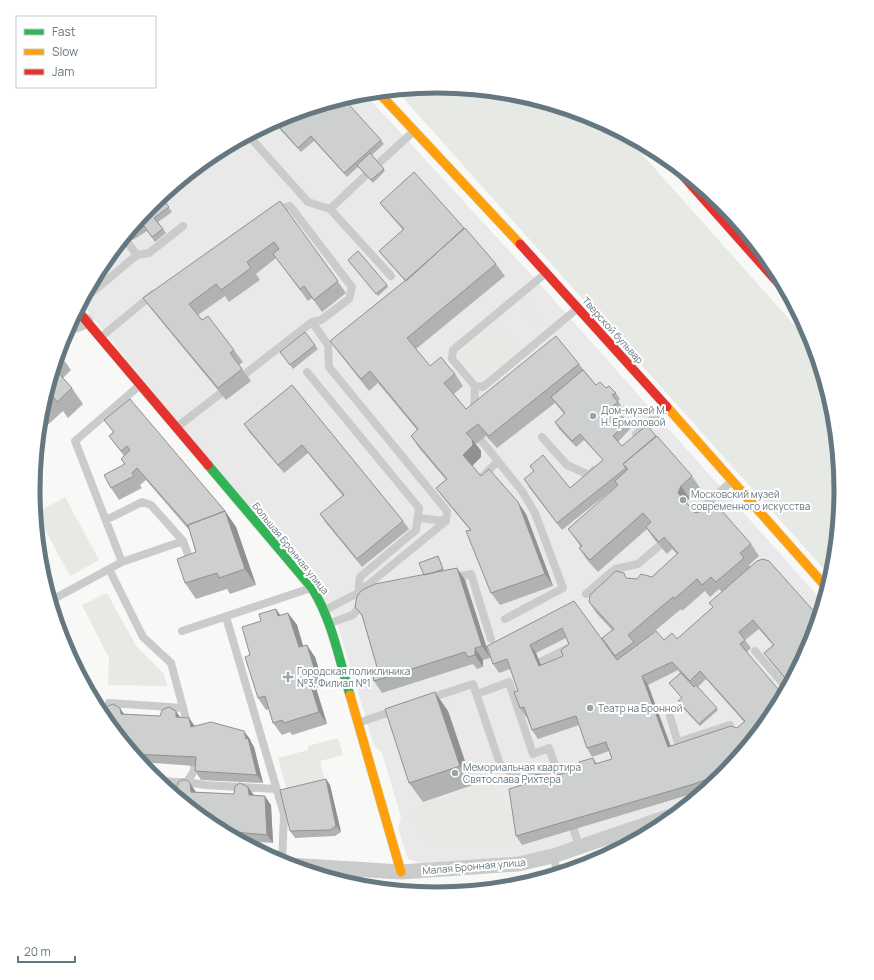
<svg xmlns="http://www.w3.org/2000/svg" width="874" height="980" font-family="Manrope,sans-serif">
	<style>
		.built { fill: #e8e9e8 }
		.green { fill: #e7e9e4; fill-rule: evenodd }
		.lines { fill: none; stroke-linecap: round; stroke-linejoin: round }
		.fast-casing { stroke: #d3d5d5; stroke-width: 10 }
		.slow-casing { stroke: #d3d5d5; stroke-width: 10 }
		.jam-casing { stroke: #d3d5d5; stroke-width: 10 }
		.lane { stroke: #cacccc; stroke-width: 8 }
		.street { stroke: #cacccc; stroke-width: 15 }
		.fast { stroke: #30b455; stroke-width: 9 }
		.slow { stroke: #ff9f0a; stroke-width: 9 }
		.jam { stroke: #e5322d; stroke-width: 9 }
		.wall { fill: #b1b3b3; fill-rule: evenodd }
		.shaded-wall { fill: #909292 }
		.building { fill: #ced0d0; stroke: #909292; fill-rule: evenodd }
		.poi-dot { fill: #98a4aa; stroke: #fff; stroke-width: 1.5 }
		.labels { text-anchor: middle; stroke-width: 4; stroke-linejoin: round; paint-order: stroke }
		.street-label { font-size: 10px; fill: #657780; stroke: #fff }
		.poi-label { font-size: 10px; fill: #657780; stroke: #fff; text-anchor: start }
		.rim { fill: none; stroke: #657780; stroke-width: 5 }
	</style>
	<rect width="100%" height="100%" fill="#f8f8f7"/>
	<path class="built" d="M364,93L537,281L823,602L810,645L773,715L723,776L690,803L552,850L516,859L420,863L408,859L398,828L401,817L382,753L374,745L336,619L81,303L101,265L151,204L213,154L283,117Z
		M616,850L591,863L516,886L446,893L443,884L523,880L547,874Z"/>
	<path class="green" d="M437,86L516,94L592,117L624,134L814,347L833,411L841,490L833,569L831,577L396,90Z
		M527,300L546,324L540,329L521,305Z
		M496,323H500L517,345V349L485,375H481L464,353V349ZM493,339L499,343V347L492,354L485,355L482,348Z
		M65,497L99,560L70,576L36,513Z
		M107,593L136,646L164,674L167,686L108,685L109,658L82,605Z
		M338,738L343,755L320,761L325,781L287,791L278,758L308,750V746Z
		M496,781L516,840L426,845L413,809Z"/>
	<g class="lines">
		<g class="fast-casing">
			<path id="fast" d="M208,465L312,588C332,620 339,659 350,695"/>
		</g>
		<g class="slow-casing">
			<path id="slow" d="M378,92L520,244
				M667,407L827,588
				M350,695L401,872"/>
		</g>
		<g class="jam-casing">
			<path id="jam" d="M669,160L788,294
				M520,244L667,407
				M77,310L208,465"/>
		</g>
		<path class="lane" d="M248,135L308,202L330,209L366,175
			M379,163L414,131
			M330,209L391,276
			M137,255L149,253L183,226
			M546,273L453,350L452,359L475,386L483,387L578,308
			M82,301L137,255L124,238
			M312,322L328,345L329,367L447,511L446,521L358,593L325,610
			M101,337L153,294
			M307,372L419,508L416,530L360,577L358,593
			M245,374L312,322L321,320L349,299L352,287L290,206L274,210
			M474,413L475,386
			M177,427L221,393
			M636,434L666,407
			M542,437L567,465L589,475L594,470
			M481,440L522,491L535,513L563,588L505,619
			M481,478L498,461
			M695,514L732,481
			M418,518L446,521
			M106,520L142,502L151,505L183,541L190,560
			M122,562L183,541
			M109,569L143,637L171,663L188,726
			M453,578L471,574L491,639
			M586,594L615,569L638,564L660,545
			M50,601L122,562L75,441L140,385
			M226,617L284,814L282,863
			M57,621L76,667
			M330,623L353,615L360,606L365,602
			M182,631L311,588
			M755,651L787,688
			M540,662L568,648
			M477,694L509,682L533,754L549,748L556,768
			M427,699L473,684L501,767L523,778L556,768L560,784
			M109,703L183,708
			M670,716L679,747
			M358,723L396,710
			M678,742L730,725
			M157,780L174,782V794
			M174,782H187L194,771V765
			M187,782L205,785L276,789
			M694,794L695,799
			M574,830L579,847
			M553,856L558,874"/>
		<path class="street" d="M68,328L86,321
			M289,865L401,872L518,864L553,856L676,814"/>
		<use href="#fast" class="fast"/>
		<use href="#slow" class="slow"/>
		<use href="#jam" class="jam"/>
	</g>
	<path class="wall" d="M283,117L381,140L384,144L372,155L385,171L373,183L358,167L347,177L314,141L301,152L273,122Z
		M161,197L172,212L158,222L166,233L155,242L147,231L133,240L127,233Z
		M280,201L346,293L322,312L312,298L308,301L276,258L256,274L260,280L229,302L225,296L198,315L202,320L234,350L243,362L239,365L251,381L226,400L152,310L143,298Z
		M380,203L464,228L496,264L505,276L416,349L430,366L455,374L463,386L454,394L466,409L579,364L596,385L606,388L616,393L620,399L618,401L623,408L618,412L627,422L631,428L618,442L622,446L656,436L692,476L700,488L689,498L687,503L695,513L751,544L759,556L749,565L810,645L789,684L770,661L764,653L773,645L759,629L745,640L751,648L747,652L773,715L723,776L705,790L522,845L516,836L528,783L539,774L543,779L581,768L593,758L597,764L612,759L609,751L592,757L587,748L579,725L538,739L532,730L527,717H526L520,708L518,691L510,669L499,673L493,664L574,601L605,644L612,630L597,614L589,602L627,578L637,579L652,577L677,554L672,549L667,554L654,539L647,529L598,572L587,560L579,548L581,547L568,529L618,485L562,530L528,486L533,471L530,466L570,488L603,460L584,440L576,447L559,429L555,422L564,414L555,403L497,448L486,436L476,444L481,451V457L472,466L481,476L526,514L553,586L500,605L491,593L470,530L445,500L436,488L446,480L419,448L411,436L417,430L378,383L369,391L339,353L330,341L405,281L382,255L379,251L403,230L383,207ZM719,589L722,592L713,607L677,639L664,640L650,635L681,609L682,611L705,591L710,597ZM566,638L569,644L563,656L541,665L536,653ZM678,670L680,673L669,683L682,698L678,701L679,704L700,726L718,710L698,687L706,679L744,722L737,728L671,746L648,685Z
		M349,262L387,285L388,287L378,296Z
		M315,345L318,349L293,369L280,352Z
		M59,353L71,370L63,378L72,388L83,404L68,418L63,411L39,433L41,411Z
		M292,385L403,521L409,529L362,567L326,523L320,514L343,496L308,453L284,473L250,433L244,424Z
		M104,420L225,511L236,527L256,585L230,594L227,589L196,599L185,583L196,552L189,530L146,480L140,485L142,488L119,500L111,488L124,464L121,459L124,456L109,436L113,432Z
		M439,558L444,571L457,568L465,580L490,658L483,660V667L477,669L473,664L382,693L374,681L379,674L362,616L355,607L424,575Z
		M276,609L280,615L288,613L297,625L303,646L315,657L324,686L316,688L327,724L292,735L290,732L282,735L273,723L269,709L266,710L258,698L250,655L261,621Z
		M448,711L473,785L423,802L409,783Z
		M101,714H124L189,718L195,726L250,739L251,742L254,747L263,783L201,780L195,771V766L140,762Z
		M326,779L330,785L341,832L335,836L295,838L290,831Z
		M196,792L254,796L271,805L273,843L240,841L212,826Z"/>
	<path class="shaded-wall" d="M472,439L481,451V457L471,467L463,455Z
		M681,486L689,498L686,505L678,493Z
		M518,502L526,514L553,586L545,574Z
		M225,511L236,527L256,585L245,569Z
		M457,568L465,580L490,658L482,646Z
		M276,609L284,621L278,616Z
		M288,613L297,625L307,659L299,647Z
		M307,645L315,657L324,686L316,674Z
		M530,645L536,653L545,675L539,666Z
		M475,648L483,660V667L475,655Z
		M308,676L316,688L327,724L319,712Z
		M642,676L648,685L674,756L668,747Z
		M435,692L448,711L473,785L460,766Z
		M120,708L126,717L121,714Z
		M176,711L182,720L176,717Z
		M189,718L195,727H191Z
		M244,731L250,739L251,742L254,747L263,783L257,775Z
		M326,779L330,785L341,832L336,826Z
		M190,783L196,792H191Z
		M248,787L254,795H249Z
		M265,796L271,805L273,843L267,835Z"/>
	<path class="building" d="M343,98L381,140L344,173L311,136L298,148L274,121L283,117Z
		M370,153L384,169L371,180L357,165Z
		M414,172L464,228L406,281L379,251L404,229L380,203Z
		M161,197L169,207L154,218L163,229L152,237L144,226L130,236L128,233L151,204Z
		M280,201L338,281L314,300L304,286L300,289L273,254L279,249L274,242L247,262L251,268L221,290L216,284L189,304L202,320L208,316L234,350L230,353L242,369L218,388L143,298Z
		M465,228L496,264L407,338L430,366L441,357L448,366L455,374L444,383L466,409L556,336L579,364L489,436L478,424L466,433L472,439L473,445L463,455L481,476L489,469L518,502L545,574L491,593L466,531L471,530L436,488L447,479L411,436L418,429L370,371L361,379L330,341L406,280Z
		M358,251L387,285L376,294L348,260Z
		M305,332L315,345L290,365L280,352Z
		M54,368L72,388L57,402L52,395L43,403Z
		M583,370L596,385L600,382L606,388L609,386L616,393L612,395L618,402L613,406L627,422L613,436L622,446L647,425L656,436L623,464L626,468L557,523L524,479L534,471L530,466L543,455L570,488L603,460L580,434L572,441L555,422L565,413L551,397Z
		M292,385L403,521L357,559L320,514L344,495L302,445L278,465L244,424Z
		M130,399L225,511L188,525V526L137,468L132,473L134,476L111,488L104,475L125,464L121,459L130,450L127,446L121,451L109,436L114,432L104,420Z
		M657,436L692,476L681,486L678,493L695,513L703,511L714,502L751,544L740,553L744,558L716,582L711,577L702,585L697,579L674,599L673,597L628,635L634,642L615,656L602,638L614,629L589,602L590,595L616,571L624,573L626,578L637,579L641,574L652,577L678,553L664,537L659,542L651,533L646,527L651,522L643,513L590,560L579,548L582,546L568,529L618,485L615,481L628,469L623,464Z
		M225,511L245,569L219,578L217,573L185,583L177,559L196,552L188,525Z
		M438,556L443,569L433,573L424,575L419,563Z
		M763,559L769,561L819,617L810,645L796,672L795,671L786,679L764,653L774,645L753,620L739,632L745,640L740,644L783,695L773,715L726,772L694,784L516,836L509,789L528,783L527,777L532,776L539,774L541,780L581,768L579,762L593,758L595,764L612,759L606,742L587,748L576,716L532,730L524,707L520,708L514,692L518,691L507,659L493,664L487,646L574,601L617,660L656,631L664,640L672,633L677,639L713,607L709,603L757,561ZM562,628L569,644L561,650L563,656L539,666L530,645ZM672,662L690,681L700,671L745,721L737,728L731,726L668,747L642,676Z
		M457,568L482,646L475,648V655L468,657L465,652L374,681L373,676L379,674L362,615L355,607L357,596L362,590L375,584Z
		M276,609L278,616L288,613L299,647L307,645L316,674L308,676L319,712L284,723L282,720L273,723L265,696L258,698L245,657L250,655L242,627L261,621L259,614Z
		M681,673L694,687L696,685L717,708L699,724L678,701L682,698L669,683Z
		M435,692L460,766L409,783L385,709Z
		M113,704L120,708L121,714L160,716L162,710L169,707L176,711V717L189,718L191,727L211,722L244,731L246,739L248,738L257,775L195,771L196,757L133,754L100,713H104L106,707Z
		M326,779L336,826L330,830L290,831L280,790Z
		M182,780H187L190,783L191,792L234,794L235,786L240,783L248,787L249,795L265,796L267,835L223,831L212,826L169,790L176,791L178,782Z
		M546,872L547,877L536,880L534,875Z"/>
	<g class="poi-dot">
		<circle cx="593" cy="416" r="4"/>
		<circle cx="683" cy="500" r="4"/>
		<path d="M286 671h4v4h4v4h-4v4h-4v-4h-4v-4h4z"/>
		<circle cx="590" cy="708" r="4"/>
		<circle cx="455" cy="773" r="4"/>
	</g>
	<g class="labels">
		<g class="street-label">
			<text transform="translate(613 330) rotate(48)" y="4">Тверской бульвар</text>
			<text transform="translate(291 548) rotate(51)" y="4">Большая Бронная улица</text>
			<text transform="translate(474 866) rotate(-5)" y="4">Малая Бронная улица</text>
		</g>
		<g class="poi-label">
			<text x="601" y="414">Дом-музей М.<tspan x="601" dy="12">Н. Ермоловой</tspan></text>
			<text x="691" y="498">Московский музей<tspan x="691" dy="12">современного искусства</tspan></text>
			<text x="297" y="675">Городская поликлиника<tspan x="297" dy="12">№3, Филиал №1</tspan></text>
			<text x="598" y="712">Театр на Бронной</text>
			<text x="463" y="771">Мемориальная квартира<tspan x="463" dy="12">Святослава Рихтера</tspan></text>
		</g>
	</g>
	<path d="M0 0H874V980H0ZM40 490a397 397 0 1 1 794 0a397 397 0 1 1-794 0Z" fill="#fff" fill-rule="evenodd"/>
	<path class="rim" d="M40 490a397 397 0 1 1 794 0a397 397 0 1 1-794 0Z"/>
	<rect x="16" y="16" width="140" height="72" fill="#ffffff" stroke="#c1c9cc"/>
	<rect x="24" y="29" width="20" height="6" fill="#30b455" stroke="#c1c9cc"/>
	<text x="52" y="36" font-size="12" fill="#657780">Fast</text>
	<rect x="24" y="49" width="20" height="6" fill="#ff9f0a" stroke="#c1c9cc"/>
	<text x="52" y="56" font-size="12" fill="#657780">Slow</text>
	<rect x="24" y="69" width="20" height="6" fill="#e5322d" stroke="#c1c9cc"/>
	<text x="52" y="76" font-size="12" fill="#657780">Jam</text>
	<path d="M18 956v6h57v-6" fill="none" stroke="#657780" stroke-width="2"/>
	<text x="24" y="956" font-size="12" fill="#657780" stroke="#ffffff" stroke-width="3" paint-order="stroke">20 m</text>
</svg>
